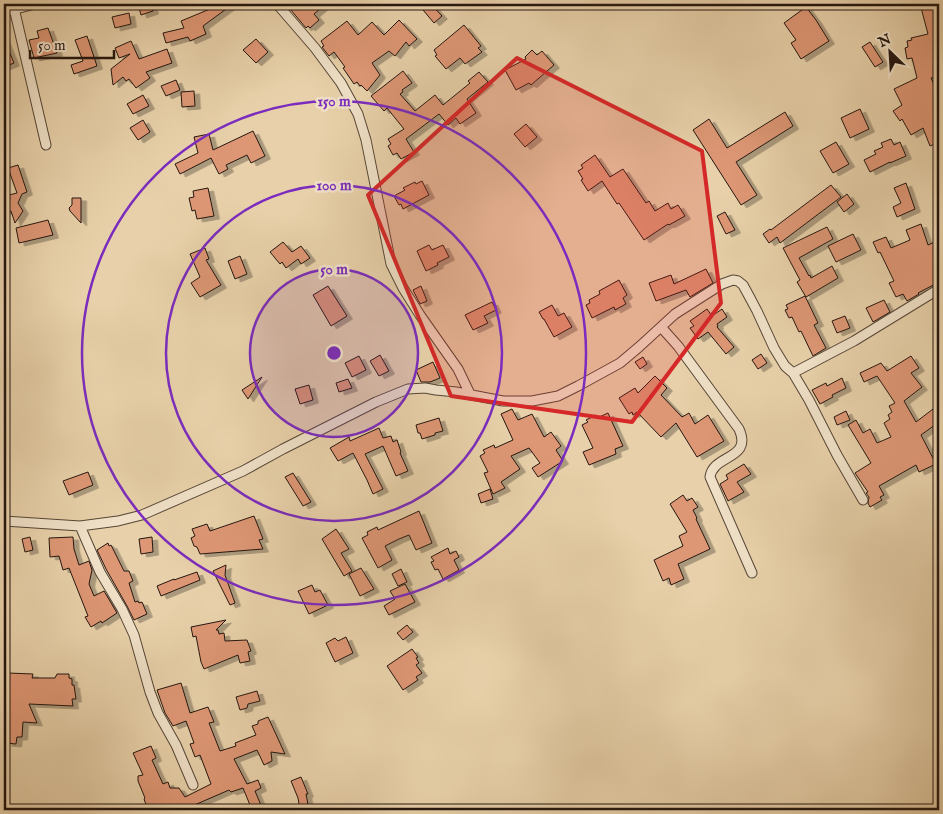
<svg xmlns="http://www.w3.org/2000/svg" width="943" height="814" font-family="'IM FELL English',serif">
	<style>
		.building { fill: #de9774; stroke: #241610; filter: url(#shadow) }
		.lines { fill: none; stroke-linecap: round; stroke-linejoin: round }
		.minor-casing { stroke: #554536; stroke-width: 11 }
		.tertiary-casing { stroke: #554536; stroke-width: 13 }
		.minor { stroke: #f0e1c8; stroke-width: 9 }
		.tertiary { stroke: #f0e1c8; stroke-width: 11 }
		.marked { fill: #d62828; fill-opacity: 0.2; stroke: #d62828; stroke-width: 4; stroke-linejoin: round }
		.ring { fill: none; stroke: #7b2cbf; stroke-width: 2.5 }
		.centre { fill: #7b2cbf; stroke: #f0e1c8; stroke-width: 2.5 }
		.ring-label { font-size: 15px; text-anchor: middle; font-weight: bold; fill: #7b2cbf; stroke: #f0e1c8; stroke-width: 5; stroke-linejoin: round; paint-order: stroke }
	</style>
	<defs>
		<filter id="shadow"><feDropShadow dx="5.5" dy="3" stdDeviation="0" flood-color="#0004"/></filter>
	</defs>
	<rect width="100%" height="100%" fill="#e8d1aa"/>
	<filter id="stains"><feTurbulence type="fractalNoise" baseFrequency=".004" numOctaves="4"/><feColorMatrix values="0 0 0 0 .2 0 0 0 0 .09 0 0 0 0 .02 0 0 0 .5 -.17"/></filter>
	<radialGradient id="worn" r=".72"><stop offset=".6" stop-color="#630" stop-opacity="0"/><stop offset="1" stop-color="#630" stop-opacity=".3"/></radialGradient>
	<path class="building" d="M138,4H151L153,11L141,15Z
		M208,4H233L203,26L206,34L190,41L188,37L166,43L163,33L184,28L181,21L210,9Z
		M299,4H326L314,14L319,20L310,28L308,26L306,28L291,10Z
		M418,4H431L442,16L434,23Z
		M920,4H939V67L933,69L937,76L931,78L939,96V142L930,146L923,128L911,135L902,119L900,121L893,111L902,105L894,89L917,78L912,58L907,59L905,48L908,47L907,41L912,40L911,38L928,34Z
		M806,7L816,20L829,41L801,59L791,43L796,40L784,23Z
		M129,13L131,24L115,28L112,17Z
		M399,20L417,39L409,46L406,42L395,56L389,51L372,63L380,75L367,91L361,85L360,86L357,82L354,84L343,68L345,67L334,52L329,56L322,47L324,46L321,41L347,21L358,35L372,22L384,35Z
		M464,25L481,46L478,48L482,52L465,64L460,58L446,69L435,56L437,55L434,50Z
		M48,28L57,53L34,58L29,40L39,38L37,31Z
		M87,36L97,66L74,74L71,65L83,61L75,40Z
		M4,39L14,63L4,67Z
		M256,39L268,52L256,63L243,50Z
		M131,41L139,59L167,49L172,63L146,72L150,78L136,88L129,79L126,81L123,77L113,85L111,69L130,54L119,58L115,48Z
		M870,42L883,62L875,67L862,47Z
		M532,50L537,55L542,51L554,65L531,85L529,83L516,90L505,70L526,59L525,57Z
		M403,71L412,83L402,90L403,92L400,94L415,111L435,95L443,105L470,83L468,81L479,72L488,82L467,99L476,113L460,124L456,118L448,125L439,114L406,139L414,152L401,159L397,153L393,155L388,146L391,144L388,139L404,129L387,108L384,111L371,96Z
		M176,80L180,90L166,96L161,86Z
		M194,91L195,106L182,107L181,92Z
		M143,95L149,106L133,114L127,104Z
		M860,109L869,129L850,138L841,118Z
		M785,112L793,126L736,162L757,195L741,205L693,130L709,119L727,148Z
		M143,120L150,132L138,140L130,128Z
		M526,124L537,137L525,147L514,134Z
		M253,131L265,156L251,163L247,155L226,165L228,169L219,174L211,158L180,174L175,164L198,153L194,137L209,134L213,150Z
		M891,139L894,145L900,142L906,156L890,163V162L870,172L864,160L876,154L874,151L883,147L881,143Z
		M836,142L849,164L833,173L820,151Z
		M595,155L610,177L623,169L646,203L649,201L655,211L668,203L671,209L678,205L685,216L669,225L668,224L644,240L619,203L617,204L602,181L588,191L581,180L583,179L578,171L583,168L581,165Z
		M18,165L27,192L22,194L18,203L23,211L15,223L11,211H4V205L10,199L9,195L17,193L8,168Z
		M422,181L429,195L403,209L401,204L399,205L394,196L405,190L403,188L415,182L416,184Z
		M906,183L915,209L897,217L893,207L901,203L894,188Z
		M831,185L841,197L780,243L777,237L769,243L763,234L770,229L771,230Z
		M208,188L214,216L197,219L195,210L192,211L189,198L194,197L193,191Z
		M847,194L854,204L844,212L837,202Z
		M72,198H81V223L70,211L69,208L72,205Z
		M725,212L735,230L726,234L717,216Z
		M48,220L53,235L19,243L16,228Z
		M921,224L928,245L939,240V282L918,293L919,294L907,301L903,294L896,297L889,283L894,281L880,252L878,253L873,242L886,237L891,248L910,240L906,230Z
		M827,227L833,239L799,258L809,276L810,275L811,278L832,266L838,278L806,297L797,282L800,280L783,248Z
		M853,234L861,250L836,262L828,246Z
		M283,242L292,252L301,246L310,258L301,264L298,259L286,268L282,262L280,264L270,252Z
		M429,245L432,250L443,245L449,257L437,263L438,265L426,271L417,251Z
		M205,248L209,259L206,260L221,285L200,297L191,283L200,277L190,254Z
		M240,256L247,274L235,279L228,261Z
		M706,269L713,283L690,297L686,290L656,301L649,283L671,275L674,284Z
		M619,280L627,295L623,298L626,304L615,310L614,307L592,318L586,305L590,303L589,300L600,294L599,291Z
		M328,286L347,316L331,326L313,295Z
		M421,286L427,301L420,304L413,290Z
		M805,296L818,323L814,325L826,348L813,356L801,331L799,332L792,317L789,318L785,310L788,309L786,305Z
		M884,300L890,312L873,322L866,308Z
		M492,302L496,310L484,316L488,323L473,330L465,315Z
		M552,305L558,316L564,313L572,327L554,337L544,319H543L539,312Z
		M707,309L712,316L722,309L727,317L717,324L718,326L717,327L734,347L726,354L708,332L698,339L690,328L694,326L690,321Z
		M845,316L850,328L837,333L832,321Z
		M761,354L767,363L758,369L752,360Z
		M380,355L389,371L379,376L370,361Z
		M359,356L366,370L352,377L345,363Z
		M911,356L919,368L911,373L922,387L904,401L916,422L933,409L939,417V422L921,435L936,464L919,472L916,465L879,486L884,495L880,497L882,500L870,507L868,503L869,497L866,493L868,492L855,473L871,463L848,425L856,420L863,433L870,429L877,443L891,437L884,423L890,419L888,415L892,412L889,406L895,403L877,376L864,382L860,373L881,363L887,371Z
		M643,357L647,364L640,369L635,362Z
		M433,362L440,378L430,382H421L416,370Z
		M655,376L667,388L661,395L682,417L689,413L695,424L708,415L724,441L697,457L676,423L661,437L637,412L633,415L632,412L629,414L619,398L635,388L638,393Z
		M262,377L248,399L242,390Z
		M842,378L846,388L832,395L833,397L820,404L812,390L826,383L827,386Z
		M348,379L352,388L339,392L336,383Z
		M309,385L313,400L300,404L295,389Z
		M512,409L518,420L532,414L544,437L551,432L561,446L556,450L563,461L538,477L532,468L540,463L529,448L511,456L520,469L501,482L505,488L493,494L484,473L488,472L480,456L485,453L483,450L494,445L495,448L513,440L501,414Z
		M846,411L850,420L837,425L834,417Z
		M608,413L623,446L615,449L616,454L589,465L583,452L593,448L582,425L588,422L586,420L596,415L597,418Z
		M439,418L443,431L435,433V435L422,439L420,433H418L416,425Z
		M379,428L383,438L391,436L393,442L397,440L401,452L400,453L408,471L396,476L383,446L365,454L383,489L373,494L367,480L353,453L338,461L330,448L349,437L350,441Z
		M744,464L751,474L737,482L744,492L728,501L720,484L728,479L726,475Z
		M88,472L93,485L69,495L63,481Z
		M293,473L311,502L303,506L285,477Z
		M490,489L493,499L481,503L478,494Z
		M683,495L687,501L692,498L698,507L693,510L697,518L696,519L710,549L678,564L684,579L671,585L669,578L663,581L654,560L683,546L679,536L687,532L670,504Z
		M419,511L432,543L416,550L409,535L399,539L385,546L392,560L378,568L362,538L368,535L367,532L377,527L378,530Z
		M254,516L263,539L259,540L263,549L200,554L197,547L194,546L191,538L195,536L192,529L207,524L210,531Z
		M336,529L349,549L341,553L352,571L344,576L322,539Z
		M30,537L33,550L25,552L22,539Z
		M73,537L74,549L79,565L89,561L92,570L89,584L94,596L104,591L117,613L102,623L101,621L91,627L85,617L88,616L69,568L63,570L59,556L50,557L49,538Z
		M152,537L153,552L141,554L139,539Z
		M108,543L109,546L111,545L124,571H129L133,581L129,583L135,602L138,601L139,603L142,602L147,614L134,620L127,606L106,569L97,550Z
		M448,548L450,554L456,551L459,557L454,560L459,570L443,579L438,569L435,570L431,562L434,561L431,557Z
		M226,565L225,575L235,603L230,605L213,571Z
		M361,568L374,589L360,596L349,574Z
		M401,569L407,582L398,586L392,574Z
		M197,572L200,580L161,596L157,586L174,579V580Z
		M405,584L415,602L389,615L384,606L395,599L390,591Z
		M312,585L315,592L320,590L328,605L309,614L298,591Z
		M226,620L216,630H218L219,634L224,633L225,641L247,640L251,651L248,652L250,661L240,663L238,655L204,669L201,662L196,636L193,637L191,627Z
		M407,625L413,632L403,640L397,633Z
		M346,637L353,653L335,662L326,643L335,638L338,641Z
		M412,649L418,657L416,658L419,663L416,665L422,673L416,677L418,680L403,690L387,666Z
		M8,673L33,674L32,678H55L57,674H69V678L72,679V685H74L76,699H72L73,706L29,704L37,723L23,722L22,737H17L16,744L6,743L7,739H4V719H5V701H8L9,682H7Z
		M181,683L190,713L208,707L214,722L209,723L220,751L236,746L235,743L256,735L252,726L258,724V721L268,717L285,754L271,752L272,761L264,765L257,750L234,759L247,784L258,780L261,788L255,791L263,810H252L243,788L231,792L229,790L183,810H175L173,806L160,810H148L144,799L145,798L138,781V776L143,775L133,753L151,746L156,758L152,760L163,784L168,782L170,788H179L185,797L211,784L200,755L195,757L190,744L194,743L186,721L173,726L165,713L157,690Z
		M257,691L260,701L248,704L247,708L240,710L236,697Z
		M301,777L308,794H306L309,810H300L298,798L291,781Z"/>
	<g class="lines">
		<g class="minor-casing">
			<path id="minor" d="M277,4L315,48L341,83L358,114L366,140L391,264L403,288L420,315L458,369L470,394
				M14,8L46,145
				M661,327L678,346L739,429C753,460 713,454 710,477L752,573
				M793,373L854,341L939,289
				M4,521L80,526L118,521L142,515L243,471L283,449L376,402L408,389L425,388L436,390L456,392L503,401H532L558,396L578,386L620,363L639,347L675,314L722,284L733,280L738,281L743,285L749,296L757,311L774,348L785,366L793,373L809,400L837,455L863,500
				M80,526L100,572L122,609L134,635L150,692L158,713L176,745L193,785"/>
		</g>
		<g class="tertiary-casing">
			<path id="tertiary" d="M4,11L31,4"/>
		</g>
		<use href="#minor" class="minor"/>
		<use href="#tertiary" class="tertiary"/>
	</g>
	<path class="marked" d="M517,58L702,151L721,303L632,422L451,396L368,195Z"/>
	<circle cx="334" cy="353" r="84" fill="#7b2cbf" fill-opacity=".12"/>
	<g class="ring">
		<circle cx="334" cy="353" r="84"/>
		<circle cx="334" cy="353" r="168"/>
		<circle cx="334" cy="353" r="252"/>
	</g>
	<circle cx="334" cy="353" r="8" class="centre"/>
	<g class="ring-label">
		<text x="334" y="106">150 m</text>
		<text x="334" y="190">100 m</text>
		<text x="334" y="274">50 m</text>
	</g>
	<rect width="943" height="814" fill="none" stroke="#e8d1aa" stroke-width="20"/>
	<rect x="5" y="5" width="933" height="804" fill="none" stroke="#241610" stroke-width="2.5"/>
	<rect x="10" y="10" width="923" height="794" fill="none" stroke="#241610"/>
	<g transform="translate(890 52) rotate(335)" stroke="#f0e1c8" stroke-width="4" paint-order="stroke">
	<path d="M0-4L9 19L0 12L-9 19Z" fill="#241610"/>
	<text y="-8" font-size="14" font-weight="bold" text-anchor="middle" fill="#241610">N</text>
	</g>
	<path d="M30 50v8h84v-8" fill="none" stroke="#241610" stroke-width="2.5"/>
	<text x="38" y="50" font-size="15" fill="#241610" stroke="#f0e1c8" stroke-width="4" paint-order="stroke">50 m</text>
	<rect width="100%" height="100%" filter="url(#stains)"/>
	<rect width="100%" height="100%" fill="url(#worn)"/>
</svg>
